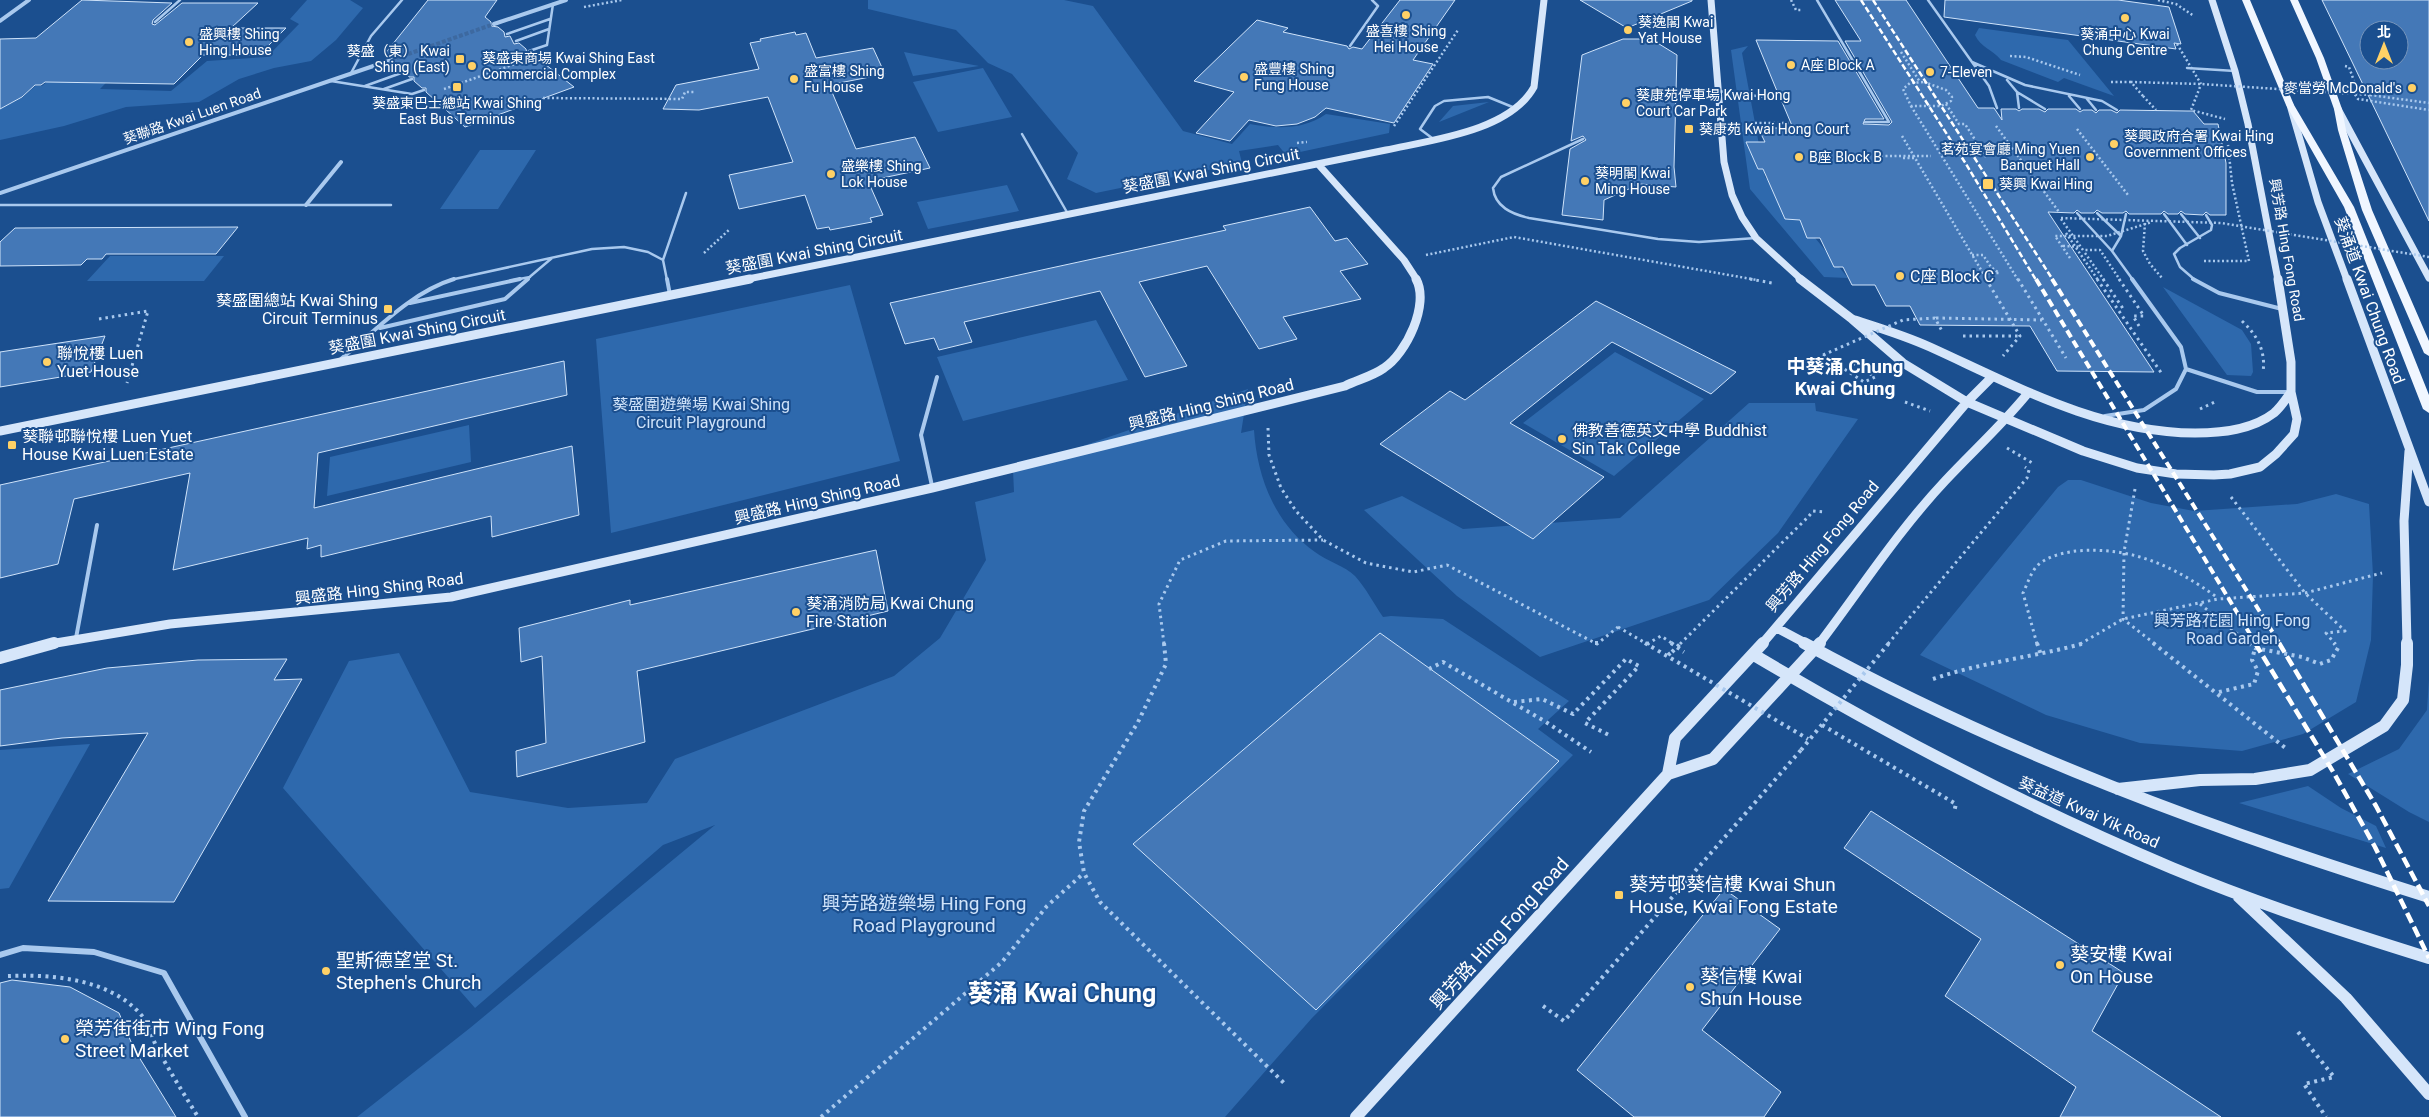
<svg xmlns="http://www.w3.org/2000/svg" width="2429" height="1117" font-family="Roboto,'Noto Sans TC',sans-serif">
	<style>
		.green { fill: #2e69ad }
		.building { fill: #4478b7; stroke: #cfe3fa; fill-rule: evenodd }
		.lines { fill: none; stroke-linecap: round; stroke-linejoin: round }
		.street-tunnel { stroke: #3d69a0; stroke-width: 4; stroke-dasharray: 4 2; stroke-linecap: butt }
		.path-far2 { stroke: #a9c9ee; stroke-width: 2.5; stroke-dasharray: 2 2.5; stroke-linecap: butt }
		.path-far1 { stroke: #a9c9ee; stroke-width: 3; stroke-dasharray: 2.5 4; stroke-linecap: butt }
		.path { stroke: #a9c9ee; stroke-width: 4; stroke-dasharray: 3 4.5; stroke-linecap: butt }
		.lane-far1 { stroke: #a9c9ee; stroke-width: 2.5 }
		.lane { stroke: #a9c9ee; stroke-width: 4 }
		.street-far1 { stroke: #a9c9ee; stroke-width: 4 }
		.street { stroke: #a9c9ee; stroke-width: 6 }
		.secondary-far2 { stroke: #d6e6fa; stroke-width: 7 }
		.secondary-far1 { stroke: #d6e6fa; stroke-width: 9 }
		.secondary { stroke: #d6e6fa; stroke-width: 12 }
		.primary { fill: #f0f6ff; fill-rule: evenodd }
		.rail-far2 { stroke: #fff; stroke-width: 2.5; stroke-dasharray: 6 2.5; stroke-linecap: butt }
		.rail-far1 { stroke: #fff; stroke-width: 4; stroke-dasharray: 8 4; stroke-linecap: butt }
		.rail { stroke: #fff; stroke-width: 4.5; stroke-dasharray: 11 4.5; stroke-linecap: butt }
		.path-bridge-far2 { stroke: #a9c9ee; stroke-width: 2.5; stroke-dasharray: 2 2.5; stroke-linecap: butt }
		.path-bridge-far1 { stroke: #a9c9ee; stroke-width: 3; stroke-dasharray: 2.5 4; stroke-linecap: butt }
		.path-bridge { stroke: #a9c9ee; stroke-width: 4; stroke-dasharray: 3 4.5; stroke-linecap: butt }
		.poi-dot { fill: #ffd166; stroke: #1b4f8f; stroke-width: 2 }
		.labels { text-anchor: middle; stroke-width: 4; stroke-linejoin: round; paint-order: stroke }
		.far-poi-label { font-size: 14px; fill: #fff; stroke: #1b4f8f; text-anchor: start }
		.far-street-label { font-size: 14px; fill: #fff; stroke: #1b4f8f }
		.street-label { font-size: 16px; fill: #fff; stroke: #1b4f8f }
		.poi-label { font-size: 16px; fill: #fff; stroke: #1b4f8f; text-anchor: start }
		.park-label { font-size: 16px; fill: #cfe3fa; stroke: #1b4f8f }
		.quarter-label { font-size: 19px; font-weight: bold; fill: #fff; stroke: #1b4f8f }
		.near-poi-label { font-size: 19px; fill: #fff; stroke: #1b4f8f; text-anchor: start }
		.near-park-label { font-size: 19px; fill: #cfe3fa; stroke: #1b4f8f }
		.near-street-label { font-size: 19px; fill: #fff; stroke: #1b4f8f }
		.near-district-label { font-size: 25px; font-weight: bold; fill: #fff; stroke: #1b4f8f }
	</style>
	<rect width="100%" height="100%" fill="#1b4f8f"/>
	<path class="green" d="M307,0H350L363,8L336,40L311,61L274,68L239,79L199,102L126,107L64,126L0,140V109L23,97L35,86H42L69,62L128,60L100,89L171,91L207,61L267,57L299,24L290,19Z
		M868,0H1064L1093,6L1183,131L1232,144L1250,124C1277,129 1303,130 1326,114L1390,124L1389,133L1286,155L1278,145L1239,151L1242,163L1096,193L1067,179L1078,153L1012,74L988,63L956,30L868,9Z
		M1979,28L2068,40L2114,96L2064,78L2058,82L2001,60C1993,50 1980,47 1975,35Z
		M1748,46L1742,53L1765,177L1848,278L1824,277L1750,189L1731,50Z
		M904,52L979,66L913,76Z
		M983,68L1012,117L938,132L913,82Z
		M1489,102L1439,122L1453,106Z
		M480,150H536L498,209H440Z
		M1007,185L1019,211L928,229L917,202Z
		M110,256H224L204,281H87Z
		M850,285L900,461L611,533L596,339Z
		M2163,287L2242,330L2251,344L2253,372L2251,376L2227,375Z
		M1096,320L1128,380L963,421L937,357Z
		M1615,352L1704,399L1614,476L1523,423Z
		M1248,389L1241,433L1254,430C1257,477 1275,524 1315,552C1327,561 1345,566 1355,576C1366,588 1374,604 1383,617L1391,616L1443,619L1569,701L1538,729L1573,755L1312,1018L1225,1117H357L470,1028L715,825L663,845L475,1008L283,788L349,661L399,653L470,792L568,808L647,803L675,759L894,676L940,638L986,560L975,502L1014,492L1013,470Z
		M1749,403H1815L1816,411L1858,419L1778,533L1709,600L1540,657L1457,596L1364,510L1402,496L1463,529L1620,518Z
		M469,425L471,462L327,496L330,457Z
		M2068,480H2081L2151,503L2194,511L2297,504L2336,494L2369,504L2373,575L2371,640L2356,702L2303,734L2242,751L2140,743L2046,715L1920,655L2058,487Z
		M2429,679V822L2409,812L2348,774L2399,749L2427,710Z
		M90,744L9,888L0,889V750Z
		M2308,786L2341,808L2376,826L2386,848L2239,803Z"/>
	<path class="building" d="M82,0L172,3L153,20L152,24L155,25L182,3H258L231,28H286L259,55H203L174,84L45,82L41,85H35L22,97L0,109V39L36,38Z
		M428,0H497L485,17L491,22V26L498,27L504,32L505,37L510,36L514,44L519,43L526,49L527,54L531,53L574,87L465,127L426,92V88H422L414,81V77H409L406,70H401L393,63L394,58L384,55Z
		M1400,0H1455L1413,60L1433,64L1394,123L1326,108L1315,117L1297,124L1276,126L1249,120L1230,141L1196,133L1234,92L1194,81L1257,20L1288,28L1283,32L1347,46L1349,49L1353,47L1362,49Z
		M1580,0H1692V1L1627,28Z
		M1835,0H1906L1978,108H1994L2002,120L2001,109H2016L2019,111L2022,109H2039L2045,112L2048,109H2076L2080,112L2083,110H2092L2096,113L2099,110H2111L2117,113L2120,110L2187,111H2193L2204,124H2218L2226,163V215H2210L2206,212L2203,215L2185,214L2181,211L2178,214H2168L2164,211L2161,214H2129L2126,211L2123,213H2102L2097,210L2094,213H2081L2077,210L2074,213L2048,212L2154,372L2057,371L2030,326L1920,325L1910,306H1886L1875,285H1852L1843,267H1834L1820,238H1807L1800,220L1785,219L1763,169H1758L1746,142H1765L1758,128H1793L1782,102L1783,97L1779,96L1756,40L1838,41L1884,119H1865L1863,124L1889,125L1892,122L1845,41H1861Z
		M1945,0H2118L2169,7L2181,44L2174,43L2176,49L1944,17Z
		M2322,0H2429V221L2340,37ZM2369,30H2399V60H2369Z
		M795,32L796,35L806,33L816,58L873,48L885,74L829,85L856,149L915,137L930,168L868,181L883,215L870,218L872,222L830,230L829,227L817,229L805,195L739,209L729,175L793,162L768,97L699,110L663,109L676,85L759,69L750,43L761,41L760,39Z
		M1623,39H1651L1677,55L1674,167L1676,187L1640,184L1604,200L1603,220L1562,215L1570,149L1586,140L1583,136L1571,141L1582,55Z
		M1310,207L1335,241L1347,238L1368,264L1340,271L1361,299L1283,317L1297,339L1259,349L1207,266L1139,282L1187,366L1145,377L1100,291L964,322L972,342L939,350L934,338L905,344L890,303L1226,230L1223,226Z
		M238,227L216,254H106L102,259H87L81,265L0,266V242L15,228Z
		M1596,301L1736,372L1711,394L1612,342L1510,423L1604,477L1533,539L1380,444L1450,391L1465,400Z
		M105,336L91,372L0,387V352Z
		M564,361L567,395L318,453L314,508L572,446L579,515L492,537L491,516L321,557V545L307,549L308,538L173,570L190,473L74,499L58,564L0,578V485Z
		M876,550L888,611L637,671L645,742L517,777L516,751L546,743L542,656L521,662L519,628L630,600V605Z
		M1380,633L1559,761L1316,1010L1133,844Z
		M287,659L274,680L302,679L174,902L48,901L148,733L62,738L0,746V690L107,668L198,660Z
		M1871,811L2124,973L2092,1031L2221,1117H2060L2076,1087L1945,996L1981,939L1844,848Z
		M1724,889L1780,929L1702,1030L1781,1092L1764,1117H1634L1577,1070Z
		M12,980L70,987L119,1013L134,1049L176,1117H0V983Z"/>
	<g class="lines">
		<path class="street-tunnel" d="M391,60L494,24"/>
		<path class="path-far2" d="M1791,0L1796,10H1801
			M2158,0L2176,4L2194,16
			M584,7L622,0
			M1901,52L1920,82
			M2010,56L2026,57L2080,75
			M2345,66L2349,67L2354,81
			M1924,82L1946,90L1952,97L1951,101L1941,106H1911L1903,89L1910,83Z
			M2111,82H2131
			M2200,87L2191,110L2225,119
			M444,89L515,64
			M2370,95L2429,103
			M2143,96L2156,110
			M543,98L682,99L685,92H695
			M1946,104L1959,124H1965L1986,157
			M1746,123H1791
			M1394,126L1458,30
			M1996,126L2059,212
			M2077,129L2128,195
			M1902,136L1987,280
			M1297,143L1307,142
			M1903,158H1915
			M2145,223L2143,251L2150,264L2162,278
			M2066,233L2098,280
			M704,253L730,229
			M2085,253L2104,280
			M1426,255L1514,237L1757,280
			M1972,255H1983L1991,267L1999,273
			M2204,261H2249L2232,183L2228,145
			M1983,273H1999"/>
		<path class="path-far1" d="M1750,279L1772,283
			M1986,279L2020,336L2003,356
			M2097,279L2162,374
			M2103,279L2124,310
			M99,319L148,311L127,383
			M2242,321C2257,335 2266,351 2263,372
			M1963,336H2020
			M1823,355L1864,382L1875,377L1850,361
			M1905,402L1930,411
			M2200,409L2217,401
			M1268,428L1269,455L1281,488L1296,511L1323,540L1366,563L1413,572L1447,565L1597,644L1618,627
			M2007,448L2034,464
			M2135,489L2124,552L2123,619L2155,644
			M2231,497L2305,593L2345,631L2326,633L2335,644
			M1809,516L1813,511L1824,512
			M2200,604L2250,644
			M1905,623L2027,478L2029,470L2025,467
			M1164,644L1159,604L1180,560L1226,541L1323,540
			M1647,644L1661,636L1673,644
			M2037,644L2023,593C2027,585 2031,572 2037,566C2047,556 2063,553 2076,551C2131,546 2174,566 2218,598
			M2080,644L2123,619L2218,599L2305,593L2382,573"/>
		<path class="path" d="M1164,643L1166,664L1138,722L1084,811L1079,842L1084,873L1100,902L1284,1083
			M1595,643H1598
			M1671,643L1684,652
			M2037,643L2041,655
			M2153,643L2288,750
			M2249,643L2255,648L2302,657L2320,664L2331,660L2338,648L2334,643
			M1647,644L1649,643
			M1668,655L1672,652
			M1429,669L1443,662L1546,722L1591,752
			M1933,679C1982,662 2035,657 2085,643
			M2219,692L2254,684L2258,671L2252,660L2255,648
			M1514,702L1542,699L1573,714L1626,659L1639,666L1585,723L1609,735
			M1822,725L1956,804L1954,812
			M8,976C53,974 112,979 143,1017C150,1026 152,1038 157,1048C170,1072 184,1094 198,1117
			M1543,1006L1564,1021L1801,750
			M2298,1032L2334,1077L2304,1084L2326,1117
			M821,1117L1002,962L1047,906L1084,873"/>
		<path class="lane-far1" d="M1817,0L1889,122H1865
			M1928,0L1989,86L1997,108
			M155,22L180,0
			M507,34L550,19
			M516,41L549,29
			M1350,46L1378,6L1372,0
			M529,51L547,45L553,4
			M1972,62L2025,85L2102,101L2117,110
			M2187,68L2235,71
			M350,75L371,36L402,0
			M2007,80L2017,92L2045,109
			M331,81L412,94L424,90
			M365,86L404,72
			M384,89L412,79
			M1718,91L1780,99
			M2017,92L2019,108
			M2069,96L2080,109
			M2087,99L2096,110
			M1022,134L1068,214
			M1432,138L1420,129L1435,106L1444,101L1488,97L1515,108
			M1583,139L1501,177L1493,188C1495,207 1512,214 1529,218L1658,239L1699,242L1756,238
			M0,205H391
			M2077,213L2112,251L2133,280
			M2097,213L2121,236
			M2164,214L2187,245
			M2181,214L2200,238
			M2112,251L2121,236L2126,214
			M663,260L686,193
			M450,280L592,249L624,247L648,252L663,260L667,280
			M514,280L530,277
			M526,280L552,258
			M2195,280L2180,267L2174,254L2180,248L2211,230L2212,225L2206,215"/>
		<path class="lane" d="M667,279L670,295
			M2193,279L2219,293L2282,309
			M410,303L520,279
			M380,328L505,299L528,279
			M341,359C375,331 411,292 454,279
			M2186,369L2257,392H2288
			M2105,416L2144,410L2176,389L2186,369L2181,347L2132,279
			M932,486L921,435L937,377
			M76,638L97,525"/>
		<path class="street-far1" d="M0,21L29,0
			M494,24L566,0
			M0,193L391,60
			M306,205L341,162"/>
		<path class="street" d="M0,955L23,948L94,952L164,973L245,1117"/>
		<path class="secondary-far2" d="M1711,0L1724,162L1732,195L1742,217L1756,238L1802,280
			M2212,0L2235,71L2248,124L2278,280
			M2290,105L2318,202L2347,280
			M2338,109L2429,278
			M1318,164L1404,260L1417,280
			M743,280L1386,150C1432,140 1510,131 1534,87L1544,0"/>
		<path class="secondary-far1" d="M1800,279L1852,319L1903,363L1967,402L2083,451L2137,468L2176,474L2214,475L2230,474L2260,467L2276,454L2294,434L2297,419L2291,392V362L2278,279
			M2347,279L2429,502
			M1855,320C1880,328 1906,336 1930,347C2016,386 2098,432 2195,433C2222,433 2252,430 2274,413C2281,407 2286,399 2291,392
			M0,431L750,279
			M1777,628L1807,644
			M50,644L170,624L451,597L932,488L1345,386C1357,380 1373,376 1384,368C1406,354 1430,304 1416,279
			M1762,644L1967,402L1992,377
			M1819,644C1860,590 1898,531 1945,481C1972,452 2002,425 2028,393
			M2407,644L2404,521L2409,451"/>
		<path class="secondary" d="M1804,643C2003,752 2213,830 2429,897
			M1754,655C1889,735 2027,807 2172,868C2256,903 2342,931 2429,958
			M0,658L54,643
			M1668,774L1675,738L1763,643
			M2118,789L2200,780L2255,779L2310,770L2384,726L2403,700L2407,665V643
			M2239,897L2346,998L2429,1094
			M1356,1117L1668,774L1713,759L1820,643"/>
		<path class="primary" d="M2242,0H2250L2294,105L2354,207L2429,395V413L2423,409L2344,207L2286,105Z
			M2290,0H2298L2324,58L2342,109L2346,130L2372,210L2429,341V356L2424,353L2362,210L2338,130L2334,109L2316,58Z"/>
		<path class="rail-far2" d="M1861,0L1966,164L2036,280
			M1873,0L2053,280"/>
		<path class="rail-far1" d="M2036,279L2256,644
			M2052,279L2280,644"/>
		<path class="rail" d="M2255,643L2335,775L2375,847L2429,958
			M2279,643L2376,806L2429,906"/>
		<path class="path-bridge-far2" d="M2177,44L2201,84
			M2365,89L2354,93L2358,99L2429,110
			M2143,96L2131,82L2201,84L2370,95
			M1911,106L2018,280
			M1881,156H1931
			M2061,218L2221,223L2429,257
			M2061,219L2083,250H2100L2120,280
			M2063,246L2081,247
			M2070,258L2055,236H2107L2152,222"/>
		<path class="path-bridge-far1" d="M2018,279L2066,358
			M2119,279L2144,316H2133L2139,326
			M1936,318L2042,320
			M1823,355L1903,320L1935,318L1943,333
			M1618,627L1647,644
			M1680,644L1809,516
			M1888,644L1905,623"/>
		<path class="path-bridge" d="M1645,643L1808,739
			M1672,652L1681,643
			M1801,750L1889,643"/>
	</g>
	<g class="poi-dot">
		<circle cx="1406" cy="15" r="5"/>
		<circle cx="2125" cy="18" r="5"/>
		<circle cx="1628" cy="30" r="5"/>
		<circle cx="189" cy="42" r="5"/>
		<rect x="455" y="54" width="10" height="10" rx="2.5"/>
		<circle cx="1791" cy="65" r="5"/>
		<circle cx="472" cy="66" r="5"/>
		<circle cx="1930" cy="72" r="5"/>
		<circle cx="1244" cy="77" r="5"/>
		<circle cx="794" cy="79" r="5"/>
		<rect x="452" y="82" width="10" height="10" rx="2.5"/>
		<circle cx="2412" cy="88" r="5"/>
		<circle cx="1626" cy="103" r="5"/>
		<rect x="1684" y="124" width="10" height="10" rx="2.5"/>
		<circle cx="2114" cy="144" r="5"/>
		<circle cx="1799" cy="157" r="5"/>
		<circle cx="2090" cy="157" r="5"/>
		<circle cx="831" cy="174" r="5"/>
		<circle cx="1585" cy="181" r="5"/>
		<rect x="1982" y="178" width="12" height="12" rx="2.5"/>
		<circle cx="1900" cy="276" r="5"/>
		<rect x="383" y="304" width="10" height="10" rx="2.5"/>
		<circle cx="47" cy="362" r="5"/>
		<circle cx="1562" cy="439" r="5"/>
		<rect x="7" y="440" width="10" height="10" rx="2.5"/>
		<circle cx="796" cy="612" r="5"/>
		<rect x="1614" y="890" width="10" height="10" rx="2.5"/>
		<circle cx="2060" cy="965" r="5"/>
		<circle cx="326" cy="971" r="5"/>
		<circle cx="1690" cy="987" r="5"/>
		<circle cx="65" cy="1039" r="5"/>
	</g>
	<g class="labels">
		<g class="far-poi-label">
			<text x="1638" y="27">葵逸閣 Kwai<tspan x="1638" dy="16">Yat House</tspan></text>
			<text x="1406" y="36" text-anchor="middle">盛喜樓 Shing<tspan x="1406" dy="16">Hei House</tspan></text>
			<text x="199" y="39">盛興樓 Shing<tspan x="199" dy="16">Hing House</tspan></text>
			<text x="2125" y="39" text-anchor="middle">葵涌中心 Kwai<tspan x="2125" dy="16">Chung Centre</tspan></text>
			<text x="450" y="56" text-anchor="end">葵盛（東） Kwai<tspan x="450" dy="16">Shing (East)</tspan></text>
			<text x="482" y="63">葵盛東商場 Kwai Shing East<tspan x="482" dy="16">Commercial Complex</tspan></text>
			<text x="1801" y="70">A座 Block A</text>
			<text x="1254" y="74">盛豐樓 Shing<tspan x="1254" dy="16">Fung House</tspan></text>
			<text x="804" y="76">盛富樓 Shing<tspan x="804" dy="16">Fu House</tspan></text>
			<text x="1940" y="77">7-Eleven</text>
			<text x="2402" y="93" text-anchor="end">麥當勞 McDonald's</text>
			<text x="1636" y="100">葵康苑停車場 Kwai Hong<tspan x="1636" dy="16">Court Car Park</tspan></text>
			<text x="457" y="108" text-anchor="middle">葵盛東巴士總站 Kwai Shing<tspan x="457" dy="16">East Bus Terminus</tspan></text>
			<text x="1699" y="134">葵康苑 Kwai Hong Court</text>
			<text x="2124" y="141">葵興政府合署 Kwai Hing<tspan x="2124" dy="16">Government Offices</tspan></text>
			<text x="2080" y="154" text-anchor="end">茗苑宴會廳 Ming Yuen<tspan x="2080" dy="16">Banquet Hall</tspan></text>
			<text x="1809" y="162">B座 Block B</text>
			<text x="841" y="171">盛樂樓 Shing<tspan x="841" dy="16">Lok House</tspan></text>
			<text x="1595" y="178">葵明閣 Kwai<tspan x="1595" dy="16">Ming House</tspan></text>
			<text x="1999" y="189">葵興 Kwai Hing</text>
		</g>
		<g class="far-street-label">
			<text transform="translate(192 116) rotate(-19)" y="5">葵聯路 Kwai Luen Road</text>
			<text transform="translate(2287 250) rotate(80)" y="5">興芳路 Hing Fong Road</text>
		</g>
		<g class="street-label">
			<text transform="translate(1211 170) rotate(-11)" y="6">葵盛圍 Kwai Shing Circuit</text>
			<text transform="translate(814 251) rotate(-11)" y="6">葵盛圍 Kwai Shing Circuit</text>
			<text transform="translate(2370 300) rotate(70)" y="6">葵涌道 Kwai Chung Road</text>
			<text transform="translate(417 331) rotate(-11)" y="6">葵盛圍 Kwai Shing Circuit</text>
			<text transform="translate(1211 404) rotate(-14)" y="6">興盛路 Hing Shing Road</text>
			<text transform="translate(817 499) rotate(-13)" y="6">興盛路 Hing Shing Road</text>
			<text transform="translate(1822 546) rotate(-50)" y="6">興芳路 Hing Fong Road</text>
			<text transform="translate(379 588) rotate(-7)" y="6">興盛路 Hing Shing Road</text>
			<text transform="translate(2089 812) rotate(24)" y="6">葵益道 Kwai Yik Road</text>
		</g>
		<g class="poi-label">
			<text x="1910" y="282">C座 Block C</text>
			<text x="378" y="306" text-anchor="end">葵盛圍總站 Kwai Shing<tspan x="378" dy="18">Circuit Terminus</tspan></text>
			<text x="57" y="359">聯悅樓 Luen<tspan x="57" dy="18">Yuet House</tspan></text>
			<text x="1572" y="436">佛教善德英文中學 Buddhist<tspan x="1572" dy="18">Sin Tak College</tspan></text>
			<text x="22" y="442">葵聯邨聯悅樓 Luen Yuet<tspan x="22" dy="18">House Kwai Luen Estate</tspan></text>
			<text x="806" y="609">葵涌消防局 Kwai Chung<tspan x="806" dy="18">Fire Station</tspan></text>
		</g>
		<g class="park-label">
			<text x="701" y="410">葵盛圍遊樂場 Kwai Shing<tspan x="701" dy="18">Circuit Playground</tspan></text>
			<text x="2232" y="626">興芳路花園 Hing Fong<tspan x="2232" dy="18">Road Garden</tspan></text>
		</g>
		<g class="quarter-label">
			<text x="1845" y="373">中葵涌 Chung<tspan x="1845" dy="22">Kwai Chung</tspan></text>
		</g>
		<g class="near-poi-label">
			<text x="1629" y="891">葵芳邨葵信樓 Kwai Shun<tspan x="1629" dy="22">House, Kwai Fong Estate</tspan></text>
			<text x="2070" y="961">葵安樓 Kwai<tspan x="2070" dy="22">On House</tspan></text>
			<text x="336" y="967">聖斯德望堂 St.<tspan x="336" dy="22">Stephen's Church</tspan></text>
			<text x="1700" y="983">葵信樓 Kwai<tspan x="1700" dy="22">Shun House</tspan></text>
			<text x="75" y="1035">榮芳街街市 Wing Fong<tspan x="75" dy="22">Street Market</tspan></text>
		</g>
		<g class="near-park-label">
			<text x="924" y="910">興芳路遊樂場 Hing Fong<tspan x="924" dy="22">Road Playground</tspan></text>
		</g>
		<g class="near-street-label">
			<text transform="translate(1499 933) rotate(-48)" y="7">興芳路 Hing Fong Road</text>
		</g>
		<g class="near-district-label">
			<text x="1062" y="1002">葵涌 Kwai Chung</text>
		</g>
	</g>
	<g transform="translate(2384 45)"><circle r="24" fill="#1b4f8f" stroke="#7695bc"/>
	<path d="M0-4L9 19L0 12L-9 19Z" fill="#ffd166"/>
	<text y="-8" font-size="14" font-weight="bold" text-anchor="middle" fill="#ffffff">北</text>
	</g>
</svg>
